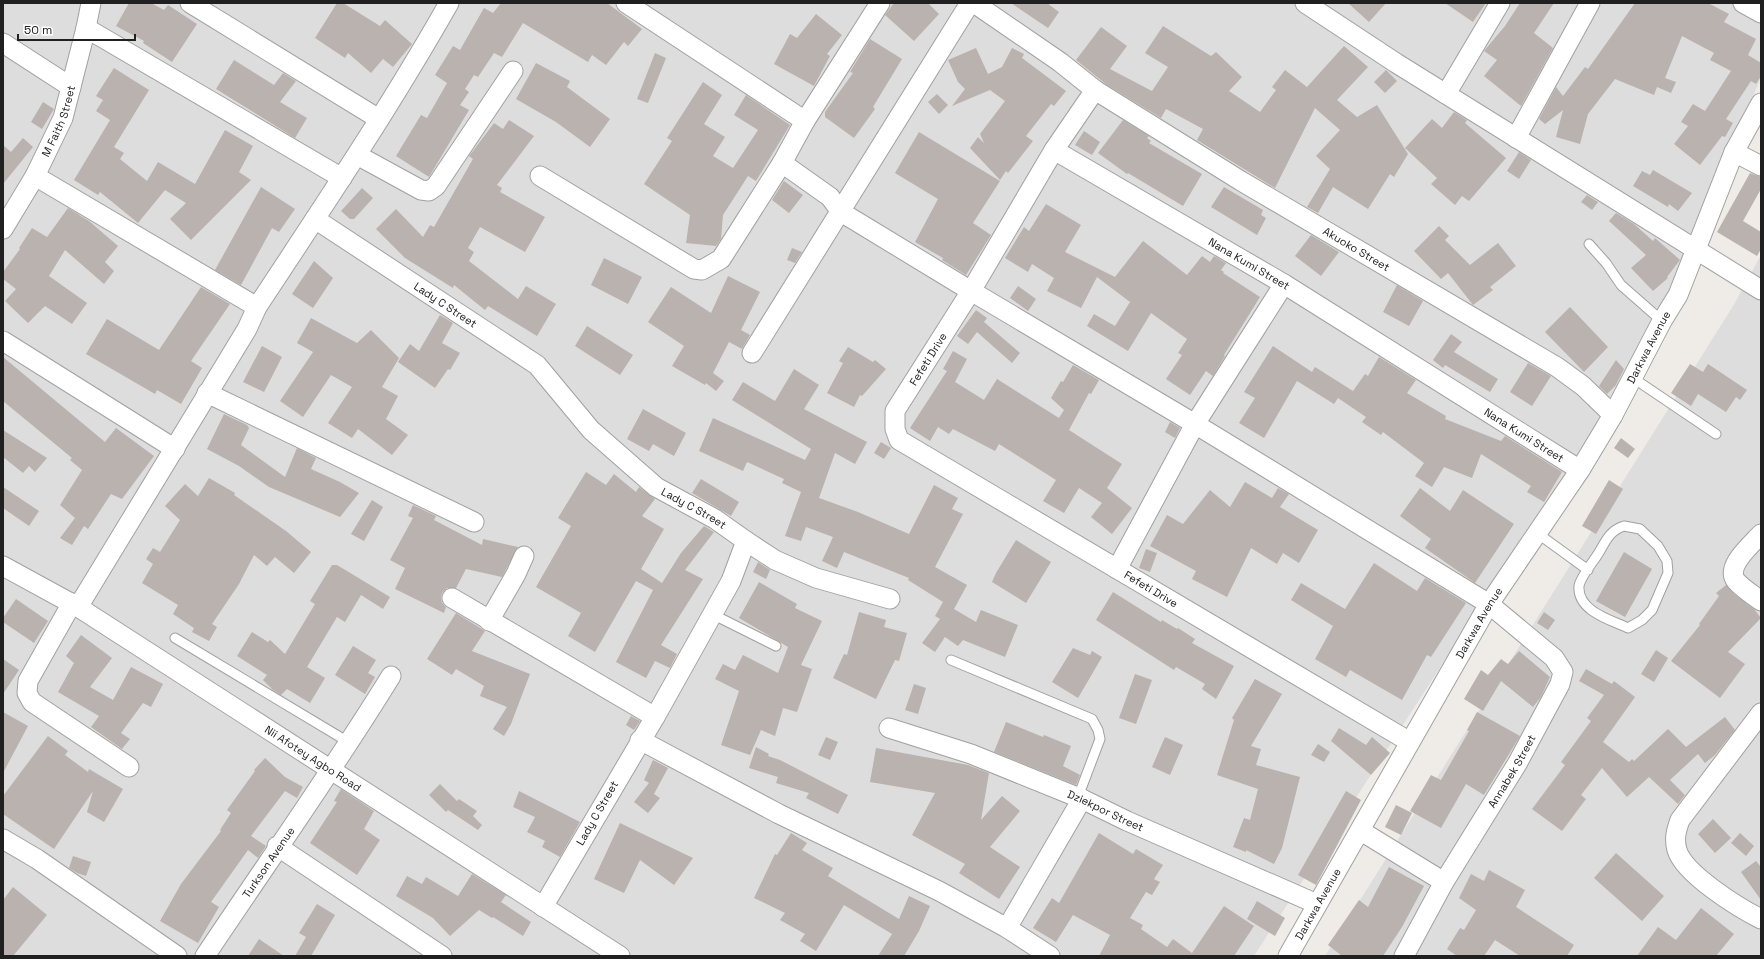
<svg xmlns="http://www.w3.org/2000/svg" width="1764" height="959" font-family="'Space Grotesk',sans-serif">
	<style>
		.residential { fill: #dedddd }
		.building { fill: #b9b2ae }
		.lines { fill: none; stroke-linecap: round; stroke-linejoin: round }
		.service-casing { stroke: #a1a1a1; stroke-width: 11 }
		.minor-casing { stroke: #a1a1a1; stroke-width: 21 }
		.service { stroke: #fff; stroke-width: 9 }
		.minor { stroke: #fff; stroke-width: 19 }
		.labels { text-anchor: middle; stroke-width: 3; stroke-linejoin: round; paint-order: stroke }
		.street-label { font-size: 11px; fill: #202020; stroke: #fff }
	</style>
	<rect width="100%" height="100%" fill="#efece8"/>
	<path class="residential" d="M3,3H1761V77L1659,328L1254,956H3Z
		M1761,255V956H1325L1733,306Z"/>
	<path class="building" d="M129,3H151L164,10L168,5L197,24L172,62L143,43L144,41L116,26Z
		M337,3H343L380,26L385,20L412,44L393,67L383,59L371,73L348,53L345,58L315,38Z
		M501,3H607L642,29L628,46L624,42L606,65L592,55L588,62L523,23L502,57L494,53L478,77L474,75L465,89L469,92L460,105L469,110L429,177L396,156L421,115L427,118L447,83L435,75L453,46L460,50L484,8L493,13Z
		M894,3H928L939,14L914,41L885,15Z
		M1011,3H1047L1059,12L1048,28Z
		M1348,3H1386L1369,22Z
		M1445,3H1486L1473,22Z
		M1520,3H1554L1534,33L1553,48L1521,106L1484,76L1497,60L1484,51L1505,26Z
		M1635,3H1708L1729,14L1724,22L1756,39L1748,55L1761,63V76L1756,84L1751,81L1726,119L1733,123L1725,137L1722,136L1700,165L1674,144L1688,126L1681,122L1693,104L1705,111L1731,71L1710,60L1714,53L1682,36L1665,78L1676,82L1671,93L1657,87L1654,95L1615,79L1588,114L1580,144L1556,137L1563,110L1545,124L1539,119L1556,87L1563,96L1585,67L1588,69Z
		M816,14L842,35L827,54L830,56L814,86L774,64L790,34L797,38Z
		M1163,26L1211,56L1216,52L1242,77L1229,91L1260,112L1276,90L1272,87L1285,70L1307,87L1344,46L1368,67L1337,100L1357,117L1377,105L1408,154L1394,177L1390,174L1368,209L1333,187L1318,213L1307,207L1330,169L1316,156L1340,130L1315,108L1275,188L1197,140L1203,129L1166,109L1161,118L1107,85L1076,60L1101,27L1127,46L1110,69L1152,91L1168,67L1145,53Z
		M870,39L902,59L873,107L875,109L854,138L825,117V112L853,73L850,72Z
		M976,48L988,74L1002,67L1012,48L1024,54L1022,58L1066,91L1054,106L1051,104L1026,136L1033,141L1008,173L1006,171L1000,180L970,148L978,137L984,143L980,134L1005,101L990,90L952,106L965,89L958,82L948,60Z
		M655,53L666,58L648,103L637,99Z
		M234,60L274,85L283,73L296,81L280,102L307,118L295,138L216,89Z
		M536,63L570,81L567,87L610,119L590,147L556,122L516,99Z
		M114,68L149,90L114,147L124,153L120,159L147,181L158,162L195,184L225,130L253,146L239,172L251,180L191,240L170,219L186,203L165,190L138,223L100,192L98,195L74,180L110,120L96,111L103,100L96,96Z
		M1386,70L1397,81L1385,93L1374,82Z
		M703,82L722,95L704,124L725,137L713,156L733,168L758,130L734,115L746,95L790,125L756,181L748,176L723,215L721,239L716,246L686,243L690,215L644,184L672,141L667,138Z
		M937,94L948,105L939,114L928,102Z
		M43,102L54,109L42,129L31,122Z
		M1454,112L1467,120L1465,123L1506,158L1469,201L1462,196L1455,205L1431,184L1437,178L1405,148L1432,119L1442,128Z
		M509,120L534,136L497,185L502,188L500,192L545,217L525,252L480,227L468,248L474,252L469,261L518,299L526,286L556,304L537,336L488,306L485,310L454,285L453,288L405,258L376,229L396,209L423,237L430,225L434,227L473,159L469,156L473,151L494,123L503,129Z
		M1123,120L1149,136L1147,138L1151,141L1149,143L1202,174L1183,206L1128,173L1127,174L1098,153Z
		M1084,131L1100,142L1092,155L1075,145Z
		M919,132L1000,181L973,223L991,235L966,275L942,260L943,258L915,242L938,199L895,173Z
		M23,138L33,147L3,184V145L11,152Z
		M1519,152L1531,160L1519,179L1507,171Z
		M1653,170L1692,193L1678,211L1669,204L1668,207L1633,186L1642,171L1650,175Z
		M1750,173L1761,177V189L1743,221L1761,232V249L1757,256L1717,232Z
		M784,181L803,195L789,213L772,200Z
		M261,187L295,209L279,232L272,228L241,285L215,270Z
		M1224,187L1263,210L1261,215L1266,218L1257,235L1211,207Z
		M362,188L373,198L354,219H350L341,211Z
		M1587,195L1598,202L1592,210L1581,202Z
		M1046,204L1081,225L1065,252L1115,277L1143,241L1187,275L1202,256L1210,262L1214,256L1226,263L1221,270L1224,272L1223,273L1260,297L1224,355L1225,356L1213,376L1206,371L1190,395L1166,379L1182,355L1178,353L1187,339L1151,313L1128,351L1087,326L1094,314L1115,326L1130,302L1097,277L1081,308L1047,291L1054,278L1032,264L1028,272L1005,258L1024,227L1029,231Z
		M68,208L89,221L118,246L105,262L114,271L104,284L65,250L49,276L87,303L72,324L45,306L28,323L5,301L16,289L3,279V272L20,249L19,248L32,228L47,237Z
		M1616,213L1634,224L1653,241L1655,238L1680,260L1667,277L1668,278L1653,291L1631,268L1646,255L1609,221Z
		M1439,226L1449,236L1445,240L1470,265L1498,243L1516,266L1490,287L1493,290L1473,305L1448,273L1441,279L1414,251Z
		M1311,235L1339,252L1321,276L1295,256Z
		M792,248L802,252L795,263L787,260Z
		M604,258L642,277L628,304L591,285Z
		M314,261L333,278L313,308L292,294Z
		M728,276L760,292L741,330L750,335L742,349L729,342L713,373L724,381L716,391L706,383L705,385L672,366L684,346L648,322L671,287L711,313Z
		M1397,285L1423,301L1409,326L1383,312Z
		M1018,286L1036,299L1028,311L1010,298Z
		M201,287L230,304L191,361L202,368L181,404L157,390L155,394L86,354L107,319L159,350Z
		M1570,307L1608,347L1584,372L1545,332Z
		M976,310L987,318L984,322L1020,353L1012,363L977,332L968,344L957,336Z
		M440,315L453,323L442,343L460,353L450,370L448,369L435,388L398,362L410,344L419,351Z
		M311,318L357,343L371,330L399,358L382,387L398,396L386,419L408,435L392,455L358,429L352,438L328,423L352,387L331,375L303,417L280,401L313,352L297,343Z
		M587,326L633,355L620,375L575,346Z
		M1451,334L1462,342L1454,352L1498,379L1490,392L1445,365L1443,368L1433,360Z
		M262,346L282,357L264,392L243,382Z
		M1273,346L1312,372L1315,367L1353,391L1365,374L1368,376L1379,357L1416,380L1407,393L1446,416L1445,419L1501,441L1505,436L1562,472L1544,502L1527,492L1531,486L1481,454L1472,478L1444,467L1432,487L1415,476L1424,463L1383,432L1381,435L1362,422L1366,417L1338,398L1334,404L1297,381L1264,438L1239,423L1255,398L1244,392Z
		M848,347L873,362L875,360L886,369L862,396L860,395L854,407L827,393L843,363L839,361Z
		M953,351L967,359L955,382L984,400L997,379L1059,418L1064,410L1051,398L1061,381L1063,382L1073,365L1099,380L1091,394L1089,393L1069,430L1122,464L1107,488L1132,508L1112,534L1091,517L1102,503L1079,488L1064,513L1043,501L1056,480L999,444L995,451L953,429L949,434L938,427L930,441L910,428L947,371L943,369Z
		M3,357L105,442L116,428L154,456L122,499L111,494L88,529L84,526L72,545L60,538L75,518L60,505L82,470L70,460L72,458L3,401Z
		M1616,360L1624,369L1616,385L1607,394L1599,386Z
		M1528,363L1551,376L1532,406L1510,392Z
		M1690,364L1703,372L1708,364L1747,390L1740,400L1736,397L1726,412L1698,394L1691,406L1671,393Z
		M794,369L819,385L804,409L867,442L855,464L835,453L819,498L858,512L909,534L934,485L958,498L952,509L963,514L935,567L967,585L954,609L976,622L981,610L1018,625L1005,657L963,640L958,646L945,637L935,652L922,643L940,619L935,616L943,602L908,580L909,578L844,552L837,568L822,561L833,537L806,527L801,541L785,536L801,492L782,483L784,479L747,462L743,471L699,451L713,418L805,460L811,449L732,400L743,382L775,401Z
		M643,409L686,433L674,456L653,444L649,451L627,439Z
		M224,414L247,425L249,428L241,445L285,477L297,448L316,458L311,469L340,482L359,493L340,517L269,487L239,466L207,449Z
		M1170,422L1180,428L1175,438L1165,432Z
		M3,430L47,458L35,472L29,466L23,473L3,457Z
		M1621,438L1635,449L1628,458L1614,448Z
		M881,442L891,448L884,459L874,453Z
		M586,472L606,485L614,474L636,492L639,487L655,499L642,516L664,529L641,569L662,583L681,553L704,526L714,532L685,570L703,579L661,645L677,654L670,668L655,661L646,678L616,662L653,590L636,581L595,652L568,636L581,613L536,587L571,526L558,518Z
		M209,478L235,493L234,495L286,531L311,552L294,573L275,557L267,566L254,555L239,584L212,624L217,627L209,641L192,632L194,628L173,614L178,605L142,583L153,564L146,559L153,548L160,552L180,520L165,506L185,484L198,496Z
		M701,479L739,502L731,516L692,493Z
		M1609,480L1623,489L1596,534L1582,526Z
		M1245,482L1272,498L1278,488L1289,494L1280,507L1318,530L1299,563L1283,553L1277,564L1251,548L1227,597L1192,579L1196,571L1150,546L1167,515L1183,524L1210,490L1230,507Z
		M3,487L39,511L29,526L3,508Z
		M1420,488L1450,511L1463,490L1514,524L1475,583L1425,548L1431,539L1400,516Z
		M372,500L383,507L364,541L351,534Z
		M413,505L436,516L434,520L482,545L483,539L518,547L502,577L466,569L456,588H447L442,593L441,598L442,603L446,607L444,613L395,589L405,568L390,560L413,518L408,516Z
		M1016,540L1051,562L1026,603L992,582L996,573Z
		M1146,549L1157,553L1150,572L1139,568Z
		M1624,552L1652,569L1625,617L1596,601Z
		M758,562L770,570L766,579L753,572Z
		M1374,563L1417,591L1425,578L1466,603L1431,657L1427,655L1402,700L1350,670L1346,677L1315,659L1333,626L1291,600L1301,583L1345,609Z
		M332,565H337L390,597L383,609L361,595L345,622L337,617L307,667L325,678L310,703L287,689L281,695L273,690L263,680L267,675L237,656L252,632L268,642L270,640L285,654L315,604L310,601Z
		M759,582L797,604L795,608L822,621L801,665L812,669L797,712L783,708L775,736L761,730L750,755L721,745L739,691L715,679L723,664L735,670L743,655L778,673L788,647L739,618Z
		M1726,585L1735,595L1754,609L1761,618L1728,652L1745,664L1720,698L1671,661L1700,625L1699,624L1719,596L1716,593Z
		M1113,592L1161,622L1162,620L1177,629L1178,628L1195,639L1192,643L1234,666L1216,699L1202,689L1205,684L1176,667L1174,670L1096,620Z
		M16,599L48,621L34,643L3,622V618Z
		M859,612L886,620L884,627L907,633L899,661L895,660L876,699L833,678L844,654L847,655Z
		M1544,612L1555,620L1548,630L1537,623Z
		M456,613L485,631L472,651L530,674L511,724L504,736L493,729L507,707L480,696L484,686L456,669L452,675L427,659Z
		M81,635L112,658L90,687L113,700L131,667L163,684L151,707L143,703L121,733L130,739L122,749L91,727L99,716L58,692L74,663L66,656Z
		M353,646L376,660L368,673L375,677L365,694L335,675Z
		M1073,648L1090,655L1092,651L1102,657L1078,698L1052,682Z
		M1656,650L1668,658L1654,682L1641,674Z
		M1519,651L1550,677L1541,697L1533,707L1501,681L1483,711L1464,699L1481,670L1488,675L1501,659L1508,664Z
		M3,659L19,670L3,694Z
		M1586,669L1612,684L1614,681L1635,697L1603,742L1629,762L1632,759L1634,761L1668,729L1686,747L1725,717L1735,730L1715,755L1705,763L1698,754L1670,780L1685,795L1678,804L1649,777L1627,797L1602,768L1581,795L1586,799L1562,831L1532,809L1565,765L1561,762L1591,721L1587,718L1604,695L1579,681Z
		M1135,674L1152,680L1136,724L1119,718Z
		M1255,679L1282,694L1251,746L1261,749L1256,765L1300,777L1282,848L1274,864L1246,850V852L1233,847L1244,818L1250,820L1258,789L1217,775L1234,720L1232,718Z
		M914,684L926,688L918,714L905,710Z
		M3,712L28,726L3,773Z
		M1477,712L1520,736L1484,795L1466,784L1441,828L1410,811L1431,775L1441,780L1469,731L1467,730Z
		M631,716L640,721L634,730L626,725Z
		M1006,722L1043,737L1044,735L1071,746L1063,766L1080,775L1076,785L994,752Z
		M1339,728L1366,745L1372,737L1390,753L1371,775L1331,741Z
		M48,736L68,751L65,755L88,772L89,769L123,789L104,822L87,812L93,791L54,849L3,814V796Z
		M826,737L838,742L830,760L818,755Z
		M1165,737L1183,745L1170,775L1152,767Z
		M1318,744L1330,752L1324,762L1311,755Z
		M756,747L769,754L768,756L780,760L848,795L838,814L806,798L809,793L776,783L778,777L749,768Z
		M876,748L968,765L989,773L981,820L1002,796L1020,811L990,847L1020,867L999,899L959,873L965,864L912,835L935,793L870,782Z
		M265,758L285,777L303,787L297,798L285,791L251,836L266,846L258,858L248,850L211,902L219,907L198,943L160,921L181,884L221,831L220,830L231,813L227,810L255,771L254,770Z
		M653,760L668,768L654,794L660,798L648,813L634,802L649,783L644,780Z
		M440,784L457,801L459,799L477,811L473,816L482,825L478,830L448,810L446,812L429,795Z
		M341,789L374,811L364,829L380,840L357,875L310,843L337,802L334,801Z
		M519,791L580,822L560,857L542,847L545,841L527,832L535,817L513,807Z
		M1346,791L1361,800L1316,885L1298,875Z
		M1396,805L1412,813L1401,835L1385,827Z
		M1713,819L1731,838L1715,853L1698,834Z
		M620,823L693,858L674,885L640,860L624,893L594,879Z
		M791,833L807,843L802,850L833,868L828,876L899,919L909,896L930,906L919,931L904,956H878L892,934L844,905L816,951L800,941L805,934L780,920L785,913L754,898L775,854L777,855Z
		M1099,833L1133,854L1136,849L1163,865L1154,879L1160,882L1152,895L1146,892L1130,918L1143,925L1141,929L1167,947L1173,939L1192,953L1224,906L1254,926L1234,956H1099L1110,935L1073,915L1056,942L1033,928L1052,898L1059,903Z
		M1740,833L1754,846L1746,856L1731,843Z
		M1616,853L1664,896L1642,921L1594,878Z
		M73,856L91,862L86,876L77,873L69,868Z
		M1756,861L1761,867V900L1741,872Z
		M1389,867L1424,886L1402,927L1383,956H1342L1328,945L1359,900L1368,907Z
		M1489,870L1525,890L1516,907L1574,945L1567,956H1520L1495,940L1484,956H1457L1447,949L1460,928L1464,930L1476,910L1459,898L1471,874L1484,881Z
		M472,874L506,895L501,902L531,922L523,936L493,917L492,918L479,910L450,936L433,918L396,896L407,876L422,884L426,877L458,896Z
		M13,887L47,915L13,956H3V900Z
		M1257,901L1285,918L1275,936L1247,919Z
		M317,904L335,915L311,956H295L306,937L299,933Z
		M1701,908L1734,934L1716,956H1637L1658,927L1676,940Z
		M259,939L284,956H248Z"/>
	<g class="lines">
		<g class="service-casing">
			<path id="service" d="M1589,244L1606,263L1621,285L1662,321
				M1633,378L1716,434
				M1624,526L1640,529L1658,546L1667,561L1668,573L1652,610L1642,620L1628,628C1611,620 1577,611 1579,586C1580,578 1593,562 1598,554C1606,541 1609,531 1624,526Z
				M1537,533L1588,570
				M712,614L776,646
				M175,638L350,743
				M951,660L1092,719L1098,730L1100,739L1078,797"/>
		</g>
		<g class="minor-casing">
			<g id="minor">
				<path d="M190,3L379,119"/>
				<path d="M626,3L805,121L880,3"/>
				<path d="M974,3L1060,62L1095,90L1054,150"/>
				<path d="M1305,3L1396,63L1761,290"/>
				<path d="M1743,3L1761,13"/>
				<path d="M86,28L342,178"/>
				<path d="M3,43L71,87"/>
				<path id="s1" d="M1095,90L1241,181L1557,367L1583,386L1613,415"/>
				<path d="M1446,94L1500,3"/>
				<path d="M1516,138L1590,3"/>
				<path d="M1734,152L1761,166"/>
				<path d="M357,155L421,190L429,191L436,186L513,71"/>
				<path id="s2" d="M782,163L830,197L841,212L971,291L1054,150L1284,284L1580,470"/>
				<path d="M35,176L257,307"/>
				<path d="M540,176L694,269L702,270L721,259L782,163L805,121"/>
				<path id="s3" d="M315,219L537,365L591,430L656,487L715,519L746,541L731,581L655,717L543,907"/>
				<path id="s4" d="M3,229L35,176L63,118L86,28L91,3"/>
				<path d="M3,341L175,449"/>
				<path d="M752,353L970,3"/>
				<path d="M207,393L474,522"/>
				<path d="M1761,534C1751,545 1725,566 1736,581C1743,589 1753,595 1761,601"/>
				<path d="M746,541L775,560L816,578L890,599"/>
				<path id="s5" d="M3,566L78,607L620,956"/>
				<path d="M1117,569L1195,424L1284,284"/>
				<path d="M452,598L655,717"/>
				<path d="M72,603L28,681L27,693L32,702L129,767"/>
				<path d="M78,607L247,329L257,307C323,207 390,107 449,3"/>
				<path d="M489,621L516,574L524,556"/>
				<path d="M1761,713L1680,820C1676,831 1674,839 1677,850C1684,874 1739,908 1761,919"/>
				<path id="s6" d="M889,728L971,754L1082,799L1127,821L1317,904"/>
				<path d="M640,740L779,814L939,891L1007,928L1050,956"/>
				<path d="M1361,831L1444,882"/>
				<path d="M3,839L37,859L177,956"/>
				<path d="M277,846L442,956"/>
				<path d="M1007,928L1082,799"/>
				<path id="s7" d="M205,956C267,863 332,772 391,676"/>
				<path id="s8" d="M1288,956L1489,604L1580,470L1613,415L1662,321L1678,295L1734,152L1761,103"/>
				<path id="s9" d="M1404,956L1444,882L1517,764L1560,684L1563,672L1554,658L1489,604L1195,424L971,291L895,411V429L899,440L1410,742"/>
			</g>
		</g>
		<use href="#service" class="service"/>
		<use href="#minor" class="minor"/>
	</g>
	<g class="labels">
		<g class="street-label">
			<text dy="4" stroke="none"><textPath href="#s4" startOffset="122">M Faith Street</textPath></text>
			<text dy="4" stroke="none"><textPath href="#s1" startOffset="306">Akuoko Street</textPath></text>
			<text dy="4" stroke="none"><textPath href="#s2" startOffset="619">Nana Kumi Street</textPath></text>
			<text dy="4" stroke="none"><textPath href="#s3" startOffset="156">Lady C Street</textPath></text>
			<text dy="4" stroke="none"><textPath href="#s8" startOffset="708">Darkwa Avenue</textPath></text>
			<text transform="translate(928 359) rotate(-58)" y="4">Fefeti Drive</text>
			<text dy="4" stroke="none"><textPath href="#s2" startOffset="943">Nana Kumi Street</textPath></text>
			<text dy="4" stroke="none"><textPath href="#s3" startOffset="480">Lady C Street</textPath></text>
			<text dy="4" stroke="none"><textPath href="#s9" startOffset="1497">Fefeti Drive</textPath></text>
			<text dy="4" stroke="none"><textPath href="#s8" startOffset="384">Darkwa Avenue</textPath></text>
			<text dy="4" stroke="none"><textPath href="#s5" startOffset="365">Nii Afotey Agbo Road</textPath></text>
			<text dy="4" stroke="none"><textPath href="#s9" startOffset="214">Annabek Street</textPath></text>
			<text dy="4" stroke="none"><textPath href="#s6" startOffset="232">Dziekpor Street</textPath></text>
			<text transform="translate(597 813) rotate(-60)" y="4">Lady C Street</text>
			<text dy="4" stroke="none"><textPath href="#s7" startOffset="113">Turkson Avenue</textPath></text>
			<text dy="4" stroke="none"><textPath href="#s8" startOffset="60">Darkwa Avenue</textPath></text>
		</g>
	</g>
	<rect width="1764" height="959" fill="none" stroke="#202020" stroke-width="8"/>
	<path d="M18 34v6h117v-6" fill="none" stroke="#202020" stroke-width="2"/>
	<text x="24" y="34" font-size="12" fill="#202020" stroke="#ffffff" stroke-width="3" paint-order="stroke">50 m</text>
</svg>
